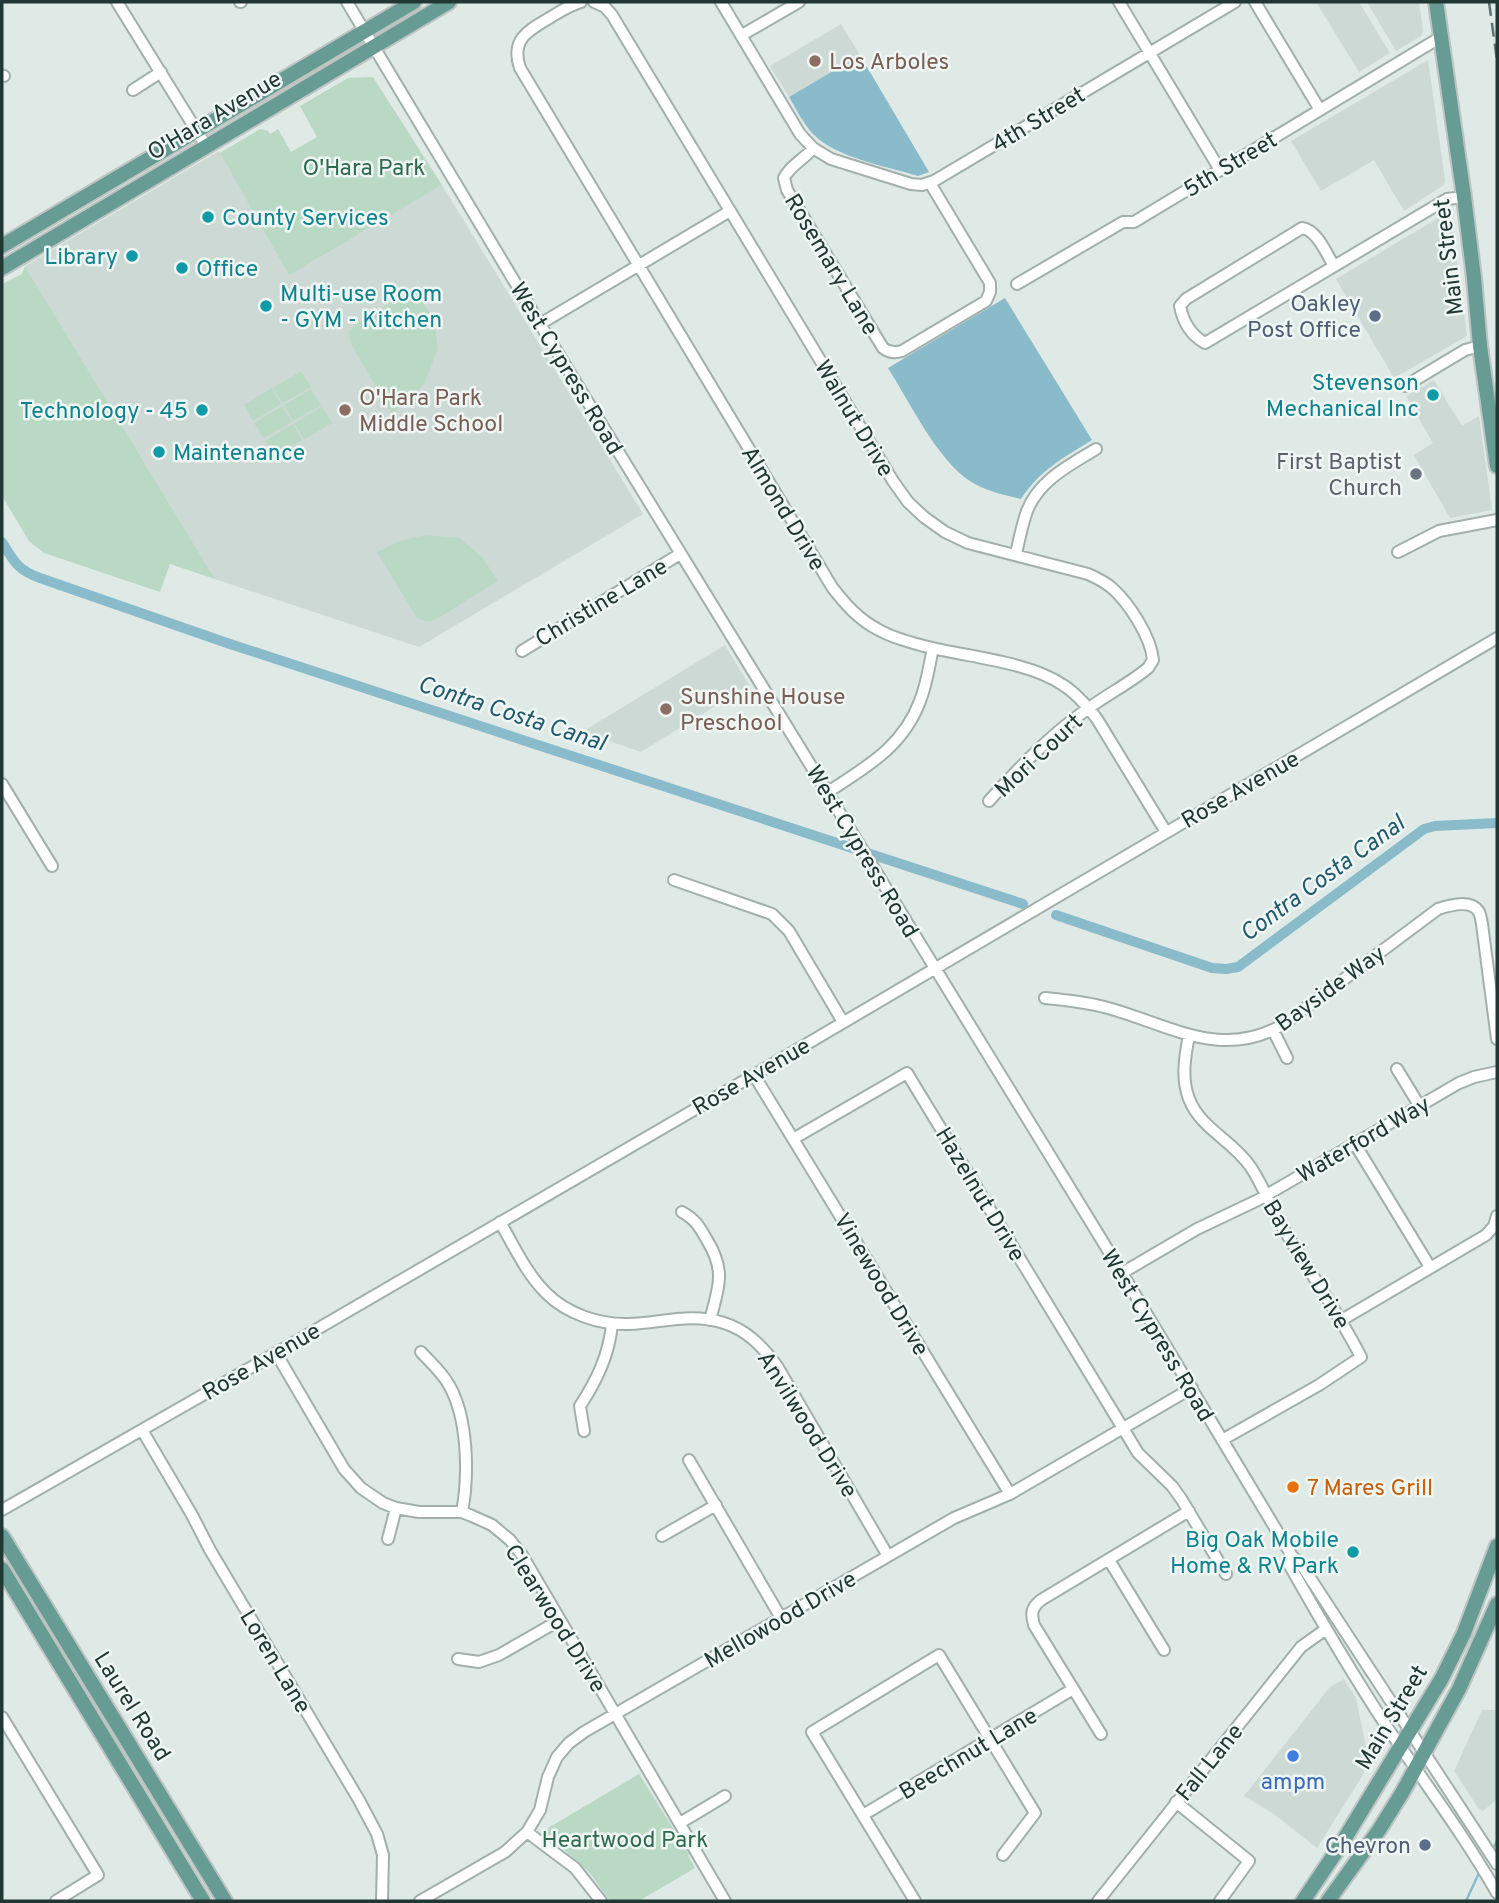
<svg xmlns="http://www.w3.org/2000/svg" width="1499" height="1903" font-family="Overpass,sans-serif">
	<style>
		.built { fill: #cdd9d4 }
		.green { fill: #b9d9c4 }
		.water { fill: #8abbcb }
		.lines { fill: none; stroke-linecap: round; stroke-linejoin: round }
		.stream { stroke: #8abbcb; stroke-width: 2.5 }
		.canal { stroke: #8abbcb; stroke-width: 10 }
		.minor-casing { stroke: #a2b0ac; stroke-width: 14 }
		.major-casing { stroke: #bcc3c2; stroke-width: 18 }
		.minor { stroke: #fff; stroke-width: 10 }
		.major { stroke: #669c93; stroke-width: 14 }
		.rail { stroke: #5b736f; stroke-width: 2.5; stroke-dasharray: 14 7; stroke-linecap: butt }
		.education-dot { fill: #8d6e63; stroke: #eff6f3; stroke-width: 2.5 }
		.culture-dot { fill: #0f9aa8; stroke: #eff6f3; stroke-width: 2.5 }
		.service-dot { fill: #5c6f8a; stroke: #eff6f3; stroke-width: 2.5 }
		.worship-dot { fill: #6b7280; stroke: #eff6f3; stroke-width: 2.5 }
		.food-dot { fill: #e8710a; stroke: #eff6f3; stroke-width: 2.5 }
		.shop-dot { fill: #3f7fe0; stroke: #eff6f3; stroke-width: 2.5 }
		.labels { text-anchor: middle; stroke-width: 5; stroke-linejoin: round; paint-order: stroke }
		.education-label { font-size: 23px; fill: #785e54; stroke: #eff6f3; text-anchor: start }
		.street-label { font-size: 23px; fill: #213734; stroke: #eff6f3 }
		.park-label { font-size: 23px; fill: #2e6b4c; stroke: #eff6f3 }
		.culture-label { font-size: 23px; fill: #0d838f; stroke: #eff6f3; text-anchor: start }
		.service-label { font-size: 23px; fill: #4e5e75; stroke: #eff6f3; text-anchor: end }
		.worship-label { font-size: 23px; fill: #5b616d; stroke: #eff6f3; text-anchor: end }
		.food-label { font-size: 23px; fill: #c56008; stroke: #eff6f3; text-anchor: start }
		.shop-label { font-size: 23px; fill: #366cbe; stroke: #eff6f3 }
		.water-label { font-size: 24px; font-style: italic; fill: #205a6f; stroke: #eff6f3 }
	</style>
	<rect width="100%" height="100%" fill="#dfe9e5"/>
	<path class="built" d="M1316,2H1359L1390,53L1359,72Z
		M1367,2H1419L1423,31L1421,36L1396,51Z
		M841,24L860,55L789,97L770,66Z
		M1428,60L1445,180L1444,185L1404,211L1374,160L1321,191L1291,141Z
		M219,151L289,274L442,185L643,514L419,647L215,579L25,266Z
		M1450,211L1467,336L1394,378L1336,279Z
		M1434,380L1462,426L1479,416L1492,510L1450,518L1414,455L1433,443L1406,396Z
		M725,645L749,685L641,752L582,732Z
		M1344,1679L1356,1698L1367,1752V1761L1363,1775L1317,1848L1274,1814L1244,1796L1330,1687Z
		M1482,1710H1497V1799L1483,1811L1479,1809L1454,1771Z"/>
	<path class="green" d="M373,77L442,185L289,275L220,153L260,129L268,131L270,134L278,129L291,152L317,137L300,106L348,78Z
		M25,266L215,579L170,564L160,592L44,553L29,541L2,496V284L22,274Z
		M415,288L434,321L438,349L424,384L410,400L391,413L350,342L349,332L355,325Z
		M301,371L311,387L283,403L273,388Z
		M272,388L281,404L253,421L244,405Z
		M311,389L321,405L293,421L284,405Z
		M282,406L292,422L264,438L254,423Z
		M322,407L332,423L304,439L294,423Z
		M293,424L302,440L275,456L265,441Z
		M426,535L459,538L482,557L498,581L435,620C427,622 424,622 417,618L377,552L400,541Z
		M639,1774L689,1854L688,1856L695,1868L639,1901H610L590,1873L543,1831Z"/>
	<path class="water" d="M860,55L929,172L918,176C886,166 836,158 813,134C803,123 796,109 789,97Z
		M1005,298L1092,440C1062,459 1041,469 1021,499C1004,495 985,491 970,481C938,461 909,401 888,368Z"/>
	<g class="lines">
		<path class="stream" d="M1493,1849L1497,1841
			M1466,1901L1479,1873"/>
		<path class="canal" d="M2,542C14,562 18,570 40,578L227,643L1023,904
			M1056,915L1212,968L1226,969L1238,967L1424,829L1435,826L1497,823"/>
		<g class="minor-casing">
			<path id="minor" d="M117,2L206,146
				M240,2H241
				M347,2L540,324L1122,1273L1292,1556L1301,1564L1497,1864
				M581,2C570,5 561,11 551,17C529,30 510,39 520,68L832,587C845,604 859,620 879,630C893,638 909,642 924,646C966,657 1028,661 1063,685C1076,693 1087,706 1097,719L1166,832
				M594,2L605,7L612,15L893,481L908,502L924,517L945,532L968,543L1088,574C1097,578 1105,582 1112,588C1129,603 1151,637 1153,660L1148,668C1130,683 1108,694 1089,708C1051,734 1019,767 989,801
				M721,2L800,134L813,148L831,159L911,184L922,185L934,181L1235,2
				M1119,2L1220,170
				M1255,2L1320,110
				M742,35L799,2
				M2,76H4
				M133,90L161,72
				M813,148C805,159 790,165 784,178L787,190L883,348C889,353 895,353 902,351L986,301L990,292V283L930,183
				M1334,266C1326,253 1317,230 1302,228L1186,299L1180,306C1183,322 1191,335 1205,343L1447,199L1464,197
				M1017,284L1123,222H1134L1441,37
				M540,324L730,211
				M1405,386L1465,350L1480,346
				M1398,552L1439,531L1497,520
				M1016,554C1019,540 1022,525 1027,511C1039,480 1070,465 1096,449
				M522,651L680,554
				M2,784L52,866
				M828,792C866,767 903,747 920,701C927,684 929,666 933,648
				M674,880L772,914L789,931L843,1022
				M1045,998C1066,1000 1087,1002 1108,1008C1170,1025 1222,1061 1284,1024L1438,909C1450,905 1471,899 1479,912C1481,916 1481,920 1482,924L1497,1039
				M1273,1030L1287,1058
				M1189,1035C1185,1056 1181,1078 1189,1099C1201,1129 1232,1140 1250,1166C1263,1185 1271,1208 1283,1228C1309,1271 1338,1312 1361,1357L1319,1385L1222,1440
				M1397,1069L1419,1105
				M754,1075L1010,1494
				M793,1139L907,1073L1138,1453L1172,1486L1182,1500L1226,1574
				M1355,1144L1430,1267
				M682,1212C696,1220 699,1226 707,1240C726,1271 719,1286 710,1320
				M500,1222C514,1246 526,1273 546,1293C567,1314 600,1325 629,1324C661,1323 691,1312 724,1323C747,1330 763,1347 777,1366L888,1556
				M1122,1273L1197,1229L1258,1200L1459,1083L1474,1077L1497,1072
				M1340,1321L1486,1235L1494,1226L1497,1216
				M421,1352C430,1362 442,1372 449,1385C468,1418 469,1475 462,1512
				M276,1353L344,1469L361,1488L383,1503L396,1508L419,1512H462L472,1516L492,1525L510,1540L522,1555L725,1901
				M142,1430L192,1515L210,1550L359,1800L377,1834L383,1855L382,1901
				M584,1431L580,1406C597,1380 609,1355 612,1324
				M689,1460L781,1618
				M2,1510L276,1353L754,1075L1497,638
				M662,1536L716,1505
				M388,1539L396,1508
				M1292,1556L1290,1566C1321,1621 1353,1675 1387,1727C1424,1782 1464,1835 1497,1893
				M1109,1560L1164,1650
				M458,1659L479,1662L499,1655L560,1620
				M2,1717L98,1875L56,1901
				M1101,1734L1034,1625C1031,1614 1031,1608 1041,1600L1189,1511
				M1176,1802L1249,1861L1220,1901
				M863,1815L1073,1689
				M680,1823L725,1796
				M527,1832L575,1868L601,1901
				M420,1901L505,1852L527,1832L540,1810L548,1777L557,1757L569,1743L584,1732L954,1518L1010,1494L1192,1388
				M915,1901L812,1732L939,1655L1035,1813L1003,1855
				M1098,1901L1301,1647L1326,1629"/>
		</g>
		<g class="major-casing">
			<path id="major" d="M1436,2L1464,197L1474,278L1480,346L1497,466
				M2,246L414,2
				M2,268L449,2
				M2,1536L225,1901
				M2,1569L203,1901
				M1303,1901L1342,1843L1442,1678L1464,1633L1497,1546
				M1328,1901L1379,1830L1402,1793L1459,1689L1497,1604"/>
		</g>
		<use href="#minor" class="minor"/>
		<use href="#major" class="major"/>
		<path class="rail" d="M1489,2L1497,60"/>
	</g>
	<g class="education-dot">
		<circle cx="815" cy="61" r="7"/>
		<circle cx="345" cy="410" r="7"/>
		<circle cx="666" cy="709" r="7"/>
	</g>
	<g class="culture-dot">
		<circle cx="208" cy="217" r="7"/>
		<circle cx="132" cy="256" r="7"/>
		<circle cx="182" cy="268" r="7"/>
		<circle cx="266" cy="306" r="7"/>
		<circle cx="1433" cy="395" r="7"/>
		<circle cx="202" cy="410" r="7"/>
		<circle cx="159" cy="452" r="7"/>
		<circle cx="1353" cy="1552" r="7"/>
	</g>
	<g class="service-dot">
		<circle cx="1375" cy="316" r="7"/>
		<circle cx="1425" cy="1845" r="7"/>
	</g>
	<circle class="worship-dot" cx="1416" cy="474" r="7"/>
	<circle class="food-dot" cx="1293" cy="1487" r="7"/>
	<circle class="shop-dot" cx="1293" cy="1756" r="7"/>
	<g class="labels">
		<g class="education-label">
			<text x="829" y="69">Los Arboles</text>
			<text x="359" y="405">O'Hara Park<tspan x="359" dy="26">Middle School</tspan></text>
			<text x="680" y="704">Sunshine House<tspan x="680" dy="26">Preschool</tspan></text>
		</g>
		<g class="street-label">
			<text transform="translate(214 115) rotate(-31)" y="8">O'Hara Avenue</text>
			<text transform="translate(1038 119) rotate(-31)" y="8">4th Street</text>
			<text transform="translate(1230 164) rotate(-31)" y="8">5th Street</text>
			<text transform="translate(1448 257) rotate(-97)" y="8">Main Street</text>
			<text transform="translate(832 264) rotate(59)" y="8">Rosemary Lane</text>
			<text transform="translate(567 368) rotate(59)" y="8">West Cypress Road</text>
			<text transform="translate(855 418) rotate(59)" y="8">Walnut Drive</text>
			<text transform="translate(784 508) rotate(59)" y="8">Almond Drive</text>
			<text transform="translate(601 602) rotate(-31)" y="8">Christine Lane</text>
			<text transform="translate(1038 755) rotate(-43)" y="8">Mori Court</text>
			<text transform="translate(1240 789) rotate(-30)" y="8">Rose Avenue</text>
			<text transform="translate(863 851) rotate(59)" y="8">West Cypress Road</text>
			<text transform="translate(1330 988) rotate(-36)" y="8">Bayside Way</text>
			<text transform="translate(751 1076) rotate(-30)" y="8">Rose Avenue</text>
			<text transform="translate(1363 1139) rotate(-30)" y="8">Waterford Way</text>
			<text transform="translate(981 1194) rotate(59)" y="8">Hazelnut Drive</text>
			<text transform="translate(1307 1264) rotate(59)" y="8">Bayview Drive</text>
			<text transform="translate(882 1284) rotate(59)" y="8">Vinewood Drive</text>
			<text transform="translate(1158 1335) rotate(59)" y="8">West Cypress Road</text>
			<text transform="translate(261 1361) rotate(-30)" y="8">Rose Avenue</text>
			<text transform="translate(808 1424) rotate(58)" y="8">Anvilwood Drive</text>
			<text transform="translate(556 1618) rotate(58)" y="8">Clearwood Drive</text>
			<text transform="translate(780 1619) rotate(-30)" y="8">Mellowood Drive</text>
			<text transform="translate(276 1661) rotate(59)" y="8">Loren Lane</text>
			<text transform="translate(133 1706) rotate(58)" y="8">Laurel Road</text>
			<text transform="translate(1391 1717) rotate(-59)" y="8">Main Street</text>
			<text transform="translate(968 1753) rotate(-31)" y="8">Beechnut Lane</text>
			<text transform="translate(1209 1762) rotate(-51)" y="8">Fall Lane</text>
		</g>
		<g class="park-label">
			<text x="364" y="175">O'Hara Park</text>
			<text x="625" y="1847">Heartwood Park</text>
		</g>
		<g class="culture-label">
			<text x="222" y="225">County Services</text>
			<text x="118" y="264" text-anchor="end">Library</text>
			<text x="196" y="276">Office</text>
			<text x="280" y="301">Multi-use Room<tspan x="280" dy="26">- GYM - Kitchen</tspan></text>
			<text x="1419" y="390" text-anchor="end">Stevenson<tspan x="1419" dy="26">Mechanical Inc</tspan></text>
			<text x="188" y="418" text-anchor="end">Technology - 45</text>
			<text x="173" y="460">Maintenance</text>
			<text x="1339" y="1547" text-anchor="end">Big Oak Mobile<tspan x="1339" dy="26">Home &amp; RV Park</tspan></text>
		</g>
		<g class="service-label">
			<text x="1361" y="311">Oakley<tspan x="1361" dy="26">Post Office</tspan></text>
			<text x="1411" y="1853">Chevron</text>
		</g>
		<g class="worship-label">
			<text x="1402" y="469">First Baptist<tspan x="1402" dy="26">Church</tspan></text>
		</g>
		<g class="food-label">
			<text x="1307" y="1495">7 Mares Grill</text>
		</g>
		<g class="shop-label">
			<text x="1293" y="1789">ampm</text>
		</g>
		<g class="water-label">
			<text transform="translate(512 713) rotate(18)" y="8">Contra Costa Canal</text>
			<text transform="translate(1322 878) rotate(-36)" y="8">Contra Costa Canal</text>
		</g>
	</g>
	<rect width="1499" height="1903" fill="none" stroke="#213734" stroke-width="7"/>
</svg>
